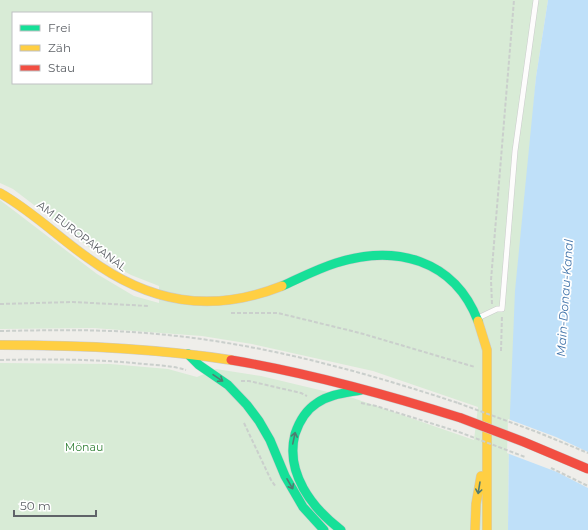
<svg xmlns="http://www.w3.org/2000/svg" width="588" height="530" font-family="Montserrat,sans-serif">
	<style>
		.green { fill: #d8ebd6; fill-rule: evenodd }
		.water { fill: #bfe0f9 }
		.pier { fill: #efeeea }
		.lines { fill: none; stroke-linecap: round; stroke-linejoin: round }
		.lane-casing { stroke: #cbcccc; stroke-width: 6 }
		.fast-casing { stroke: #cacacb; stroke-width: 10 }
		.slow-casing { stroke: #cacacb; stroke-width: 10 }
		.jam-casing { stroke: #cacacb; stroke-width: 10 }
		.path { stroke: #cacfcc; stroke-width: 2; stroke-dasharray: 4 2; stroke-linecap: butt }
		.lane { stroke: #fdfcfc; stroke-width: 5 }
		.fast { stroke: #16e098; stroke-width: 9 }
		.slow { stroke: #ffcf43; stroke-width: 9 }
		.jam { stroke: #f24e42; stroke-width: 9 }
		.jam-bridge-casing { stroke: #cacacb; stroke-width: 10; stroke-linecap: butt }
		.path-bridge { stroke: #cacfcc; stroke-width: 2; stroke-dasharray: 4 2; stroke-linecap: butt }
		.jam-bridge { stroke: #f24e42; stroke-width: 9 }
		.oneway { stroke: #507c72 }
		.labels { text-anchor: middle; stroke-width: 3.5; stroke-linejoin: round; paint-order: stroke }
		.street-label { font-size: 11px; fill: #5f6368; stroke: #fff }
		.park-label { font-size: 11px; fill: #348238; stroke: #fff }
		.water-label { font-size: 12px; font-style: italic; fill: #4174aa; stroke: #fff }
	</style>
	<rect width="100%" height="100%" fill="#efeeea"/>
	<path class="green" d="M0,0H548L536,77L509,437L508,530H0V363L110,364L168,369L197,377L216,369L261,376L353,398L474,440L478,407L373,371L252,344L202,336L93,328L0,329V200L97,274L134,296L159,303V286L131,275L110,263L13,189L0,183ZM13,13H151V83H13Z"/>
	<path class="water" d="M548,0H588V530H508L509,437L515,291L536,77Z"/>
	<path class="pier" d="M508,419L556,437L588,452V488L557,472L507,453Z"/>
	<g class="lines">
		<g class="lane-casing">
			<path id="lane" d="M478,318L497,309H502L515,151L536,0"/>
		</g>
		<g class="fast-casing">
			<path id="fast" d="M282,286C300,278 317,269 336,263C395,244 454,259 478,321
				M188,354L199,365L228,385L247,405L259,421L270,440L285,476L303,507L324,530
				M341,530C312,508 285,473 295,434C299,422 306,410 317,403C330,394 346,393 361,390"/>
		</g>
		<g class="slow-casing">
			<path id="slow" d="M0,193C32,211 58,237 88,258C149,303 211,314 282,286
				M478,321L487,350V530
				M0,345C77,345 154,348 231,360
				M475,530L476,504L481,476"/>
		</g>
		<g class="jam-casing">
			<path id="jam" d="M231,360C309,373 385,394 461,418"/>
		</g>
		<path class="path" d="M0,304L73,302L149,306
			M492,304L491,280L514,0
			M231,313H278L360,333L475,367
			M0,331C53,330 105,329 157,334C260,343 361,371 458,403
			M501,351L502,315
			M0,360C45,359 90,359 134,363C151,365 170,365 186,370
			M241,381H249L301,393L307,396
			M361,403L376,406L459,432
			M244,423L271,480L276,487"/>
		<use href="#lane" class="lane"/>
		<use href="#fast" class="fast"/>
		<use href="#slow" class="slow"/>
		<use href="#jam" class="jam"/>
		<g class="jam-bridge-casing">
			<path id="jam-bridge" d="M461,418L524,442L588,469"/>
		</g>
		<path class="path-bridge" d="M458,403L537,432L588,453
			M459,432L525,457
			M551,468L588,486"/>
		<use href="#jam-bridge" class="jam-bridge"/>
	</g>
	<defs><path id="oneway-shaft" d="M-6 0H5M1.5-3L5.5 0L1.5 3" fill="none" stroke-width="1.6" stroke-linecap="round" stroke-linejoin="round"/></defs>
	<g class="oneway">
		<use href="#oneway-shaft" transform="translate(218 378) rotate(34)"/>
		<use href="#oneway-shaft" transform="translate(294 438) rotate(-78)"/>
		<use href="#oneway-shaft" transform="translate(290 484) rotate(60)"/>
		<use href="#oneway-shaft" transform="translate(479 488) rotate(99)"/>
	</g>
	<g class="labels">
		<g class="street-label">
			<text transform="translate(82 236) rotate(37)" y="4">AM EUROPAKANAL</text>
		</g>
		<g class="park-label">
			<text x="84" y="451">Mönau</text>
		</g>
		<g class="water-label">
			<text transform="translate(565 298) rotate(-86)" y="4">Main-Donau-Kanal</text>
		</g>
	</g>
	<rect x="12" y="12" width="140" height="72" fill="#ffffff" stroke="#bfc1c3"/>
	<rect x="20" y="25" width="20" height="6" fill="#16e098" stroke="#bfc1c3"/>
	<text x="48" y="32" font-size="12" fill="#5f6368">Frei</text>
	<rect x="20" y="45" width="20" height="6" fill="#ffcf43" stroke="#bfc1c3"/>
	<text x="48" y="52" font-size="12" fill="#5f6368">Zäh</text>
	<rect x="20" y="65" width="20" height="6" fill="#f24e42" stroke="#bfc1c3"/>
	<text x="48" y="72" font-size="12" fill="#5f6368">Stau</text>
	<path d="M14 510v6h82v-6" fill="none" stroke="#5f6368" stroke-width="2"/>
	<text x="20" y="510" font-size="12" fill="#5f6368" stroke="#ffffff" stroke-width="3" paint-order="stroke">50 m</text>
</svg>
